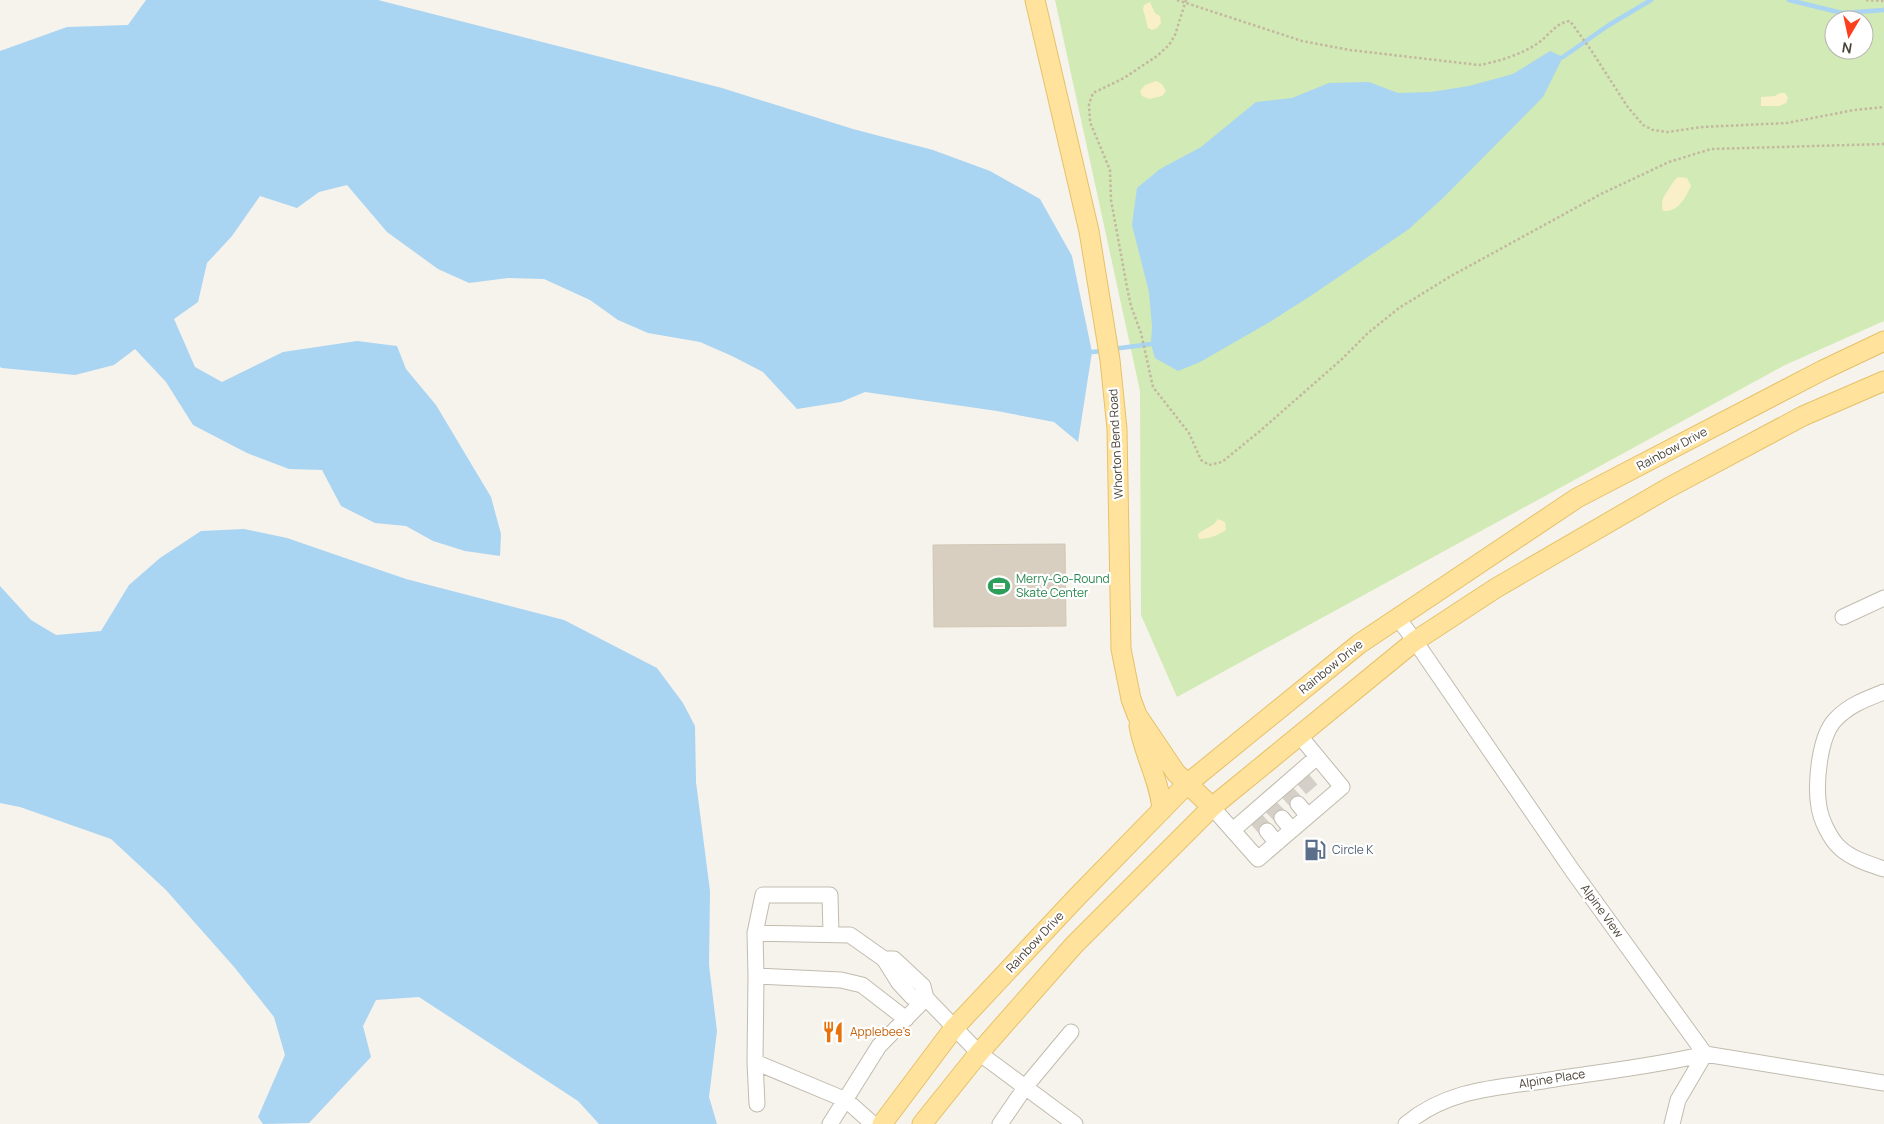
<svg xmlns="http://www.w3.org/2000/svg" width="1884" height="1124" font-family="Manrope,sans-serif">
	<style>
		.green { fill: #d2eab5; fill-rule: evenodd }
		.sand { fill: #f9efc9 }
		.water { fill: #a9d4f2 }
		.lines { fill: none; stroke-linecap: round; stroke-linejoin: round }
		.stream { stroke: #a9d4f2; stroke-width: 4.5 }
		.building { fill: #d8cfc1; stroke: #d3c7b4 }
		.minor-tunnel { stroke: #d4d0c8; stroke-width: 15; stroke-dasharray: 15 8; stroke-linecap: butt }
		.minor-casing { stroke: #c2bbae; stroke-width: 17 }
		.major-casing { stroke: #e6c16a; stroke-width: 21 }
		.path { stroke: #c4b79f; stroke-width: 2.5; stroke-dasharray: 2.5 2.5; stroke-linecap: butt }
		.minor { stroke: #fff; stroke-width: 15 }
		.major { stroke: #ffe39c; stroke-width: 19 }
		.labels { text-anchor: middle; stroke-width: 4.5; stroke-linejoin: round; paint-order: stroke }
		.street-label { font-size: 12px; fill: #4b4439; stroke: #fff }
		.leisure-label { font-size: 12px; fill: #27864d; stroke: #fff; text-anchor: start }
		.service-label { font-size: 12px; fill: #4e5e75; stroke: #fff; text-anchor: start }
		.food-label { font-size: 12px; fill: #c56008; stroke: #fff; text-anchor: start }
	</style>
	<rect width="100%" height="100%" fill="#f6f3ec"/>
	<path class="green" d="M1055,0H1884V321L1783,366L1177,697L1141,615L1140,391ZM1834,20H1864V50H1834Z"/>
	<path class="sand" d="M1150,2L1155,13L1160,16L1161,23L1157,28L1152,30L1148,28L1143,9L1144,5Z
		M1156,81L1162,84L1166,91L1162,96L1149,99L1142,96L1140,91L1145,85Z
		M1780,93H1785L1788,98L1786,103L1779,106H1761V97L1775,96Z
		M1678,177L1687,178L1691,186C1685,198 1679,212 1663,211C1660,199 1664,197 1670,187C1673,183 1673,181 1678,177Z
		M1218,519L1225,522L1226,530C1219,535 1208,539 1199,539L1198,534C1205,528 1213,527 1218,519Z"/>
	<path class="water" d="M146,0H378L722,88L853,129L933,150L990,171L1040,199L1072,256L1092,352L1078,442L1054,422L997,411L865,392L841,402L797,409L763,372L732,356L700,342L648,333L618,320L590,300L544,279L508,278L469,283L438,269L387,232L347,185L319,192L297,208L260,196L232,236L207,263L198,302L174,319L195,367L222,382L283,352L357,341L397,346L406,369L436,405L491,497L501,534L500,556L465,551L433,541L406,526L375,523L341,506L322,470L289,469L247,453L193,425L166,382L135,349L114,365L75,375L2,368L0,367V51L67,27L128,25Z
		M1550,51L1563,57L1543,97L1445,196L1409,229L1312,295L1268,323L1200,362L1178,371L1155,358L1151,344L1152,326L1149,292L1132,225L1137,188L1160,169L1201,147L1256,102L1292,98L1329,83L1369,82L1398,93L1431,92L1469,86L1513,74Z
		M244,529L287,538L406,579L564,620L657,668L683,703L695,726L696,782L710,891L709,965L717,1031L709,1097L717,1124H599L578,1101L419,997L376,1000L363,1026L371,1057L309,1123L263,1124L258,1117L285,1055L274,1017L235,968L166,890L111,839L20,807L0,803V586L31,620L56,635L101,631L129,585L160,558L201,531Z"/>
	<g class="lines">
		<path class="stream" d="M1789,0L1842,13L1884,10
			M1563,57L1609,25L1651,0
			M1113,349L1151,344
			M1092,352L1103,351"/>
	</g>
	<path class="building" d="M1065,544L1066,626L934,627L933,545Z"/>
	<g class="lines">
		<path class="minor-tunnel" d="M1302,778L1314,792
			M1287,792L1298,804
			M1270,806L1282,818
			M1256,819L1267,831"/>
		<g class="minor-casing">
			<path id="minor" d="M1397,617L1415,641L1572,870L1705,1054L1884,1083
				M1843,617L1884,598
				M1884,692C1866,699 1849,705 1835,720C1819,737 1815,785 1819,807C1821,820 1830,839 1840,848C1852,859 1869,864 1884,869
				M1298,804L1308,816
				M1212,807L1258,859L1342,787L1299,735
				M1282,818L1292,830
				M1233,830L1317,757
				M1267,831L1277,843
				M755,933L850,935L884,959L899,983L912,997L926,998
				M831,934L830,895H763L755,933L756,976L755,1062L846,1100L873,1124
				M884,959H894L923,986L926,998L979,1053L1075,1124
				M756,976L841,980L862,985L906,1019
				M755,1062L757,1104
				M830,1124L879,1046L926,998
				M1000,1124L1026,1086L1071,1032
				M1406,1124C1447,1090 1493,1088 1543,1081C1597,1072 1652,1067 1705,1054
				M1672,1124L1678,1100L1705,1054"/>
		</g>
		<g class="major-casing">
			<path id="major" d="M1035,0L1089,231L1110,360L1117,429L1121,649L1131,699L1137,715L1176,773L1212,807
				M1139,726C1144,755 1160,781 1162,810
				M882,1124L954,1028L1075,899L1187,784L1359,644L1577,498L1823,370L1884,341
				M922,1124L979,1053L1074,945L1212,807L1415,641L1496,588L1668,488L1803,416L1884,381"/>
		</g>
		<path class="path" d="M1177,0L1302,41L1350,50L1479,65C1497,62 1523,54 1538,43C1550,35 1555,23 1570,21L1591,50L1627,106L1643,125L1653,130L1667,132L1702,127L1787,123L1854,110L1884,107
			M1186,0L1175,35L1169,45L1157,56L1124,78L1093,93L1089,104L1090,122L1110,170L1111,200L1127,287L1131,306L1141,333L1153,387L1189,433L1201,460L1209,465L1222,462L1260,431L1342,359L1368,333L1399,308L1451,276L1601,194L1669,162L1711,149L1884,144
			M1866,0L1884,1"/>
		<use href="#minor" class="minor"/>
		<use href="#major" class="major"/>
	</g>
	<defs>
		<g id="stadium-bare" transform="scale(1.725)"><path d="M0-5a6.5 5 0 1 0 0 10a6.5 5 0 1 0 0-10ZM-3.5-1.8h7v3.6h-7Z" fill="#2e9e5b" stroke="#fff" stroke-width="2.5" paint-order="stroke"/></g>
		<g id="fuel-bare" transform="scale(1.725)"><path d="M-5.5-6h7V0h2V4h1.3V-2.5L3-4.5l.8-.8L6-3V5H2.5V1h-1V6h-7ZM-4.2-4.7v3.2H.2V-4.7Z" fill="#5c6f8a" stroke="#fff" stroke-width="2.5" paint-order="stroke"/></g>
		<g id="restaurant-bare" transform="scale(1.725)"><path d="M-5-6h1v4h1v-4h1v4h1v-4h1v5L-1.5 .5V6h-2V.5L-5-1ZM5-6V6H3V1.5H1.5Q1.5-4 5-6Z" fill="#e8710a" stroke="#fff" stroke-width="2.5" paint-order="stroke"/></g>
	</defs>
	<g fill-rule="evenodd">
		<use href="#stadium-bare" x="999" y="586"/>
		<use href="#fuel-bare" x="1315" y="850"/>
		<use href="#restaurant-bare" x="833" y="1032"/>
	</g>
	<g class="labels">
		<g class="street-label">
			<text transform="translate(1116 444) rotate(-93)" y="4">Whorton Bend Road</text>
			<text transform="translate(1672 449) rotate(-28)" y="4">Rainbow Drive</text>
			<text transform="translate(1331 667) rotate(-39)" y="4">Rainbow Drive</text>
			<text transform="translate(1602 911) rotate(54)" y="4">Alpine View</text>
			<text transform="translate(1035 942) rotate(-47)" y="4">Rainbow Drive</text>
			<text transform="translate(1552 1079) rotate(-9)" y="4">Alpine Place</text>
		</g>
		<g class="leisure-label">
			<text x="1016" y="583">Merry-Go-Round<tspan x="1016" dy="14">Skate Center</tspan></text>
		</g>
		<g class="service-label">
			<text x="1332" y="854">Circle K</text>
		</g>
		<g class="food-label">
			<text x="850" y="1036">Applebee's</text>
		</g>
	</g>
	<g transform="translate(1849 35) rotate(189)"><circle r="24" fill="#ffffff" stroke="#b7b4b0"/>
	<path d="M0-4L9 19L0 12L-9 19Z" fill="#fc3f1d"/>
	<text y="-8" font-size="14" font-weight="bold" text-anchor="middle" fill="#4b4439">N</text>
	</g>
</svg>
